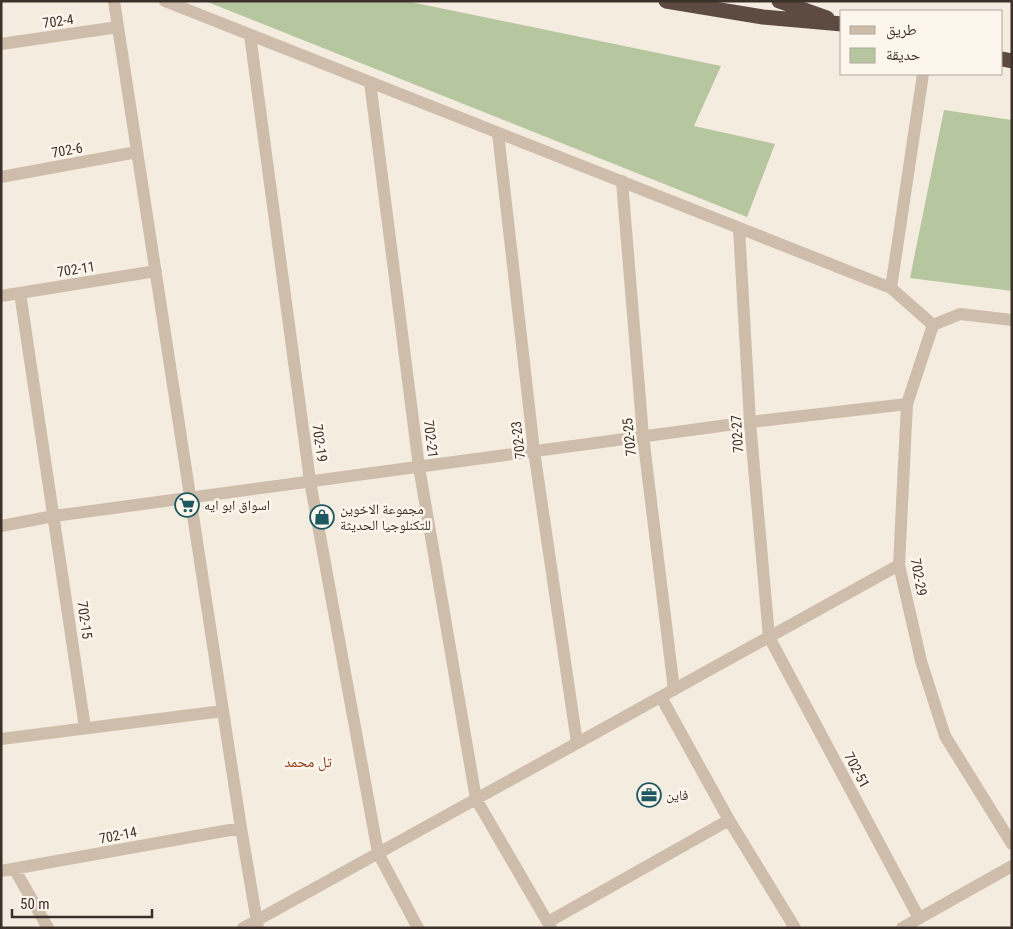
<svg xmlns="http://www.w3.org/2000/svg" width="1013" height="929" font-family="'Roboto Condensed','Noto Naskh Arabic',sans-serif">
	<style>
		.green { fill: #b6c69e }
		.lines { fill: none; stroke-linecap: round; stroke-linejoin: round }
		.minor { stroke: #cebdaa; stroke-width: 12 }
		.motorway { stroke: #5d4b41; stroke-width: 15 }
		.labels { text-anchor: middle; stroke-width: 5; stroke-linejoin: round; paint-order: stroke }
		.street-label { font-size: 14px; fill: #3c302a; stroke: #fcf6ed }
		.poi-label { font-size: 14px; fill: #3c302a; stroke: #fcf6ed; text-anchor: start }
		.neighbourhood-label { font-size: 15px; fill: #913e1d; stroke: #fcf6ed }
	</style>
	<rect width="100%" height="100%" fill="#f5ece0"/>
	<path class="green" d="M205,1H406L721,66L694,126L775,144L747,217Z
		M944,110L1012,120V291L910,278Z"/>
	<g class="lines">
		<path class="minor" d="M114,1L241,828L258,928
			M165,1L891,288L933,325
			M250,35L310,481L378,853L418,928
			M1,44L118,27
			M370,82L419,467L476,799L551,928
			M498,133L534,451L577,743
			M1,177L137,152
			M622,181L643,436L674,690
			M739,228L750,422L769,637L919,918
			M891,288L923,74
			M20,293L85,728
			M1,296L156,271
			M1012,320L960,314L933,325L907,404L899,565L921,661L945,736L1012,844
			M1,526L54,516L750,422L907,404
			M661,697L729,820L795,928
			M1,739L223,711
			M15,870L48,928
			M1,871L241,828
			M548,922L729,820
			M243,928L899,565
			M902,928L1012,866"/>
		<path class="motorway" d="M666,1L763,17L842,24
			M779,1L827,18
			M1002,59L1012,61"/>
	</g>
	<defs>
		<g id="supermarket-ring" transform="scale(1.25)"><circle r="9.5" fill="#fcf6ed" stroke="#1c5961" stroke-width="1.5"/><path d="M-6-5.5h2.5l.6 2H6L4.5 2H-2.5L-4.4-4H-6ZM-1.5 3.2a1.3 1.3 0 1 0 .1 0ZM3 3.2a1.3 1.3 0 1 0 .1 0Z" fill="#1c5961"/></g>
		<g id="shop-ring" transform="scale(1.25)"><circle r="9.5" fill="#fcf6ed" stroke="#1c5961" stroke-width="1.5"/><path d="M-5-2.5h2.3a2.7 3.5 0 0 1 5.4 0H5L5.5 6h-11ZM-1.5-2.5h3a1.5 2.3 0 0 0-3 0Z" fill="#1c5961"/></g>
		<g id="office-ring" transform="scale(1.25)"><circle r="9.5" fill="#fcf6ed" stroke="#1c5961" stroke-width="1.5"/><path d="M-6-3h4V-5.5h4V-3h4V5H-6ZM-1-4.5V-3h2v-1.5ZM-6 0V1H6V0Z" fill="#1c5961"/></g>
	</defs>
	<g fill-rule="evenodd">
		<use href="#supermarket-ring" x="187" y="505"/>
		<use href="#shop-ring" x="322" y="517"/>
		<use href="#office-ring" x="649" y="795"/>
	</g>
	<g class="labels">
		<g class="street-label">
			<text transform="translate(58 21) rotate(-8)" y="5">702-4</text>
			<text transform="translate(67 150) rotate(-10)" y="5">702-6</text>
			<text transform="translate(76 269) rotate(-9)" y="5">702-11</text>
			<text transform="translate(737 434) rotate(-94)" y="5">702-27</text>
			<text transform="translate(629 437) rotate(-96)" y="5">702-25</text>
			<text transform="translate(431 439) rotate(83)" y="5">702-21</text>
			<text transform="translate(518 440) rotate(-97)" y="5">702-23</text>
			<text transform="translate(320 443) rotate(82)" y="5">702-19</text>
			<text transform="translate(919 577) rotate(80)" y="5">702-29</text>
			<text transform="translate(85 620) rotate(82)" y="5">702-15</text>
			<text transform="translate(857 770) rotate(62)" y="5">702-51</text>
			<text transform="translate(118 835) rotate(-11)" y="5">702-14</text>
		</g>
		<g class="poi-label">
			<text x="204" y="510">اسواق ابو ايه</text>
			<text x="340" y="514">مجموعة الاخوين<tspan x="340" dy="16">للتكنلوجيا الحديثة</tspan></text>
			<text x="666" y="800">فاين</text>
		</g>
		<g class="neighbourhood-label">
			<text x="308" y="767">تل محمد</text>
		</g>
	</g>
	<rect width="1013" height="929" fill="none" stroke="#3c302a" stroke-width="5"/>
	<rect x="840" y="10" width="162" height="65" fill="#fcf6ed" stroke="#afa79f"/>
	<rect x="850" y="26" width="25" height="8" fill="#cebdaa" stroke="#afa79f"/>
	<text x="886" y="35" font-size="15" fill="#3c302a">طريق</text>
	<rect x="850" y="48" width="25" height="15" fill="#b6c69e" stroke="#afa79f"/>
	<text x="886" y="60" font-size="15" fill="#3c302a">حديقة</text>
	<path d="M12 909v8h140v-8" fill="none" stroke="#3c302a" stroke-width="2.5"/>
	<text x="20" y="909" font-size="15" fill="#3c302a" stroke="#fcf6ed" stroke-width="4" paint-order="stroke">50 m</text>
</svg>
